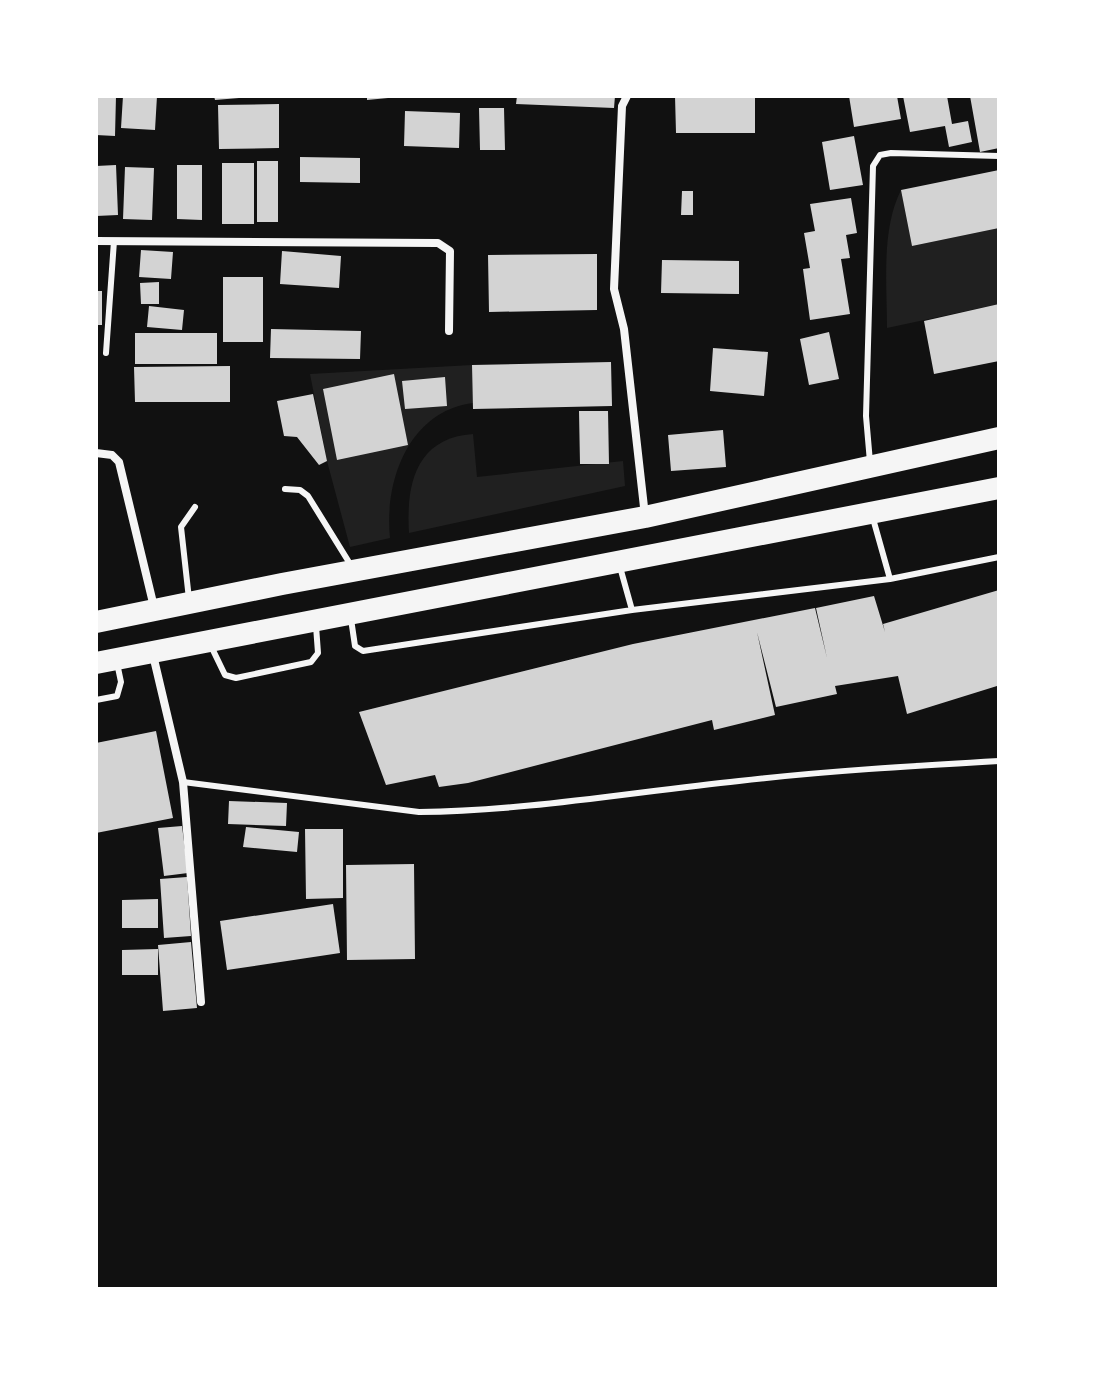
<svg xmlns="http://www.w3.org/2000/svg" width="1095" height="1385" font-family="'Titillium Web',sans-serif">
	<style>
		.green { fill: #202020 }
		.building { fill: #d3d3d3 }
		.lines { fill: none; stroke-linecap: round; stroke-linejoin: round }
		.service { stroke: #f5f5f5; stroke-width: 6 }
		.minor { stroke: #f5f5f5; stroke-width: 8 }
		.trunk { stroke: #f5f5f5; stroke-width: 22 }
	</style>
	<rect width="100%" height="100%" fill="#111"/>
	<path class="green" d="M901,190L912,246L999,228V304L887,328C887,283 881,230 901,190Z
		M472,365L473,403C409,411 384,481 390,538L350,547L327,461L310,374Z
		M473,434L477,477L623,461L625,486L409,533C406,484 416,438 473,434Z"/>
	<path class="building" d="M96,96H116L115,136L96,135Z
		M123,96H157L155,130L121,128Z
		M214,96H239V98L215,100Z
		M367,96H388V98L367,100Z
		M517,96H615L614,108L516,104Z
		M675,96H755V133H676Z
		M849,96H897L901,119L854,127Z
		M903,96H947L952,124L968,121L972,142L949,147L945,126L910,132Z
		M970,96H999V148L980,152Z
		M279,104V148L219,149L218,105Z
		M479,108H504L505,150H480Z
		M405,111L460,113L459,148L404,146Z
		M854,136L863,185L830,190L822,142Z
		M300,157L360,158V183L300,182Z
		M257,161H278V222H257Z
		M222,163H254V224H222Z
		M116,165L118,215L96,216V166Z
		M177,165H202V220L177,219Z
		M125,167L154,168L152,220L123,219Z
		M999,170V228L912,246L901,190Z
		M682,191H693V215H681Z
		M851,198L857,233L846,235L850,258L841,259L850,314L810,320L803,269L810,268L804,233L815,231L810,204Z
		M141,250L173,252L171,279L139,277Z
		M282,251L341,256L339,288L280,284Z
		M597,254V310L489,312L488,255Z
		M662,260L739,261V294L661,293Z
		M223,277H263V342H223Z
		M159,282V304H141L140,283Z
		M96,291H102V325H96Z
		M999,304V361L934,374L924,321Z
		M149,306L184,310L182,330L147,327Z
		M271,329L361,331L360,359L270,358Z
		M829,332L839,379L809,385L800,339Z
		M135,333H217V364H135Z
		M713,348L768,352L764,396L710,391Z
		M611,362L612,406L473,409L472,365Z
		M230,366V402H135L134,367Z
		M394,374L408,445L337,460L323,389Z
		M445,377L447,406L405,409L402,381Z
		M313,394L327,461L319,465L297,437L284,436L277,401Z
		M579,411H608L609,464H580Z
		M723,430L726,467L671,471L668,435Z
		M999,590L997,686L907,714L898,676L835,686L837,694L776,707L757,632L775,715L714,730L712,720L468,783L439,787L435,775L386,785L359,712L633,644L815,608L827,658L816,608L874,596L885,632L883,624Z
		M156,731L173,818L96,833V743Z
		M229,801L287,803L286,826L228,824Z
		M182,826L188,873L164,876L158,828Z
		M246,827L299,832L297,852L243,847Z
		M305,829H343V898L306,899Z
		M414,864L415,959L347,960L346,865Z
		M187,877L191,936L164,938L160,879Z
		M158,899V928H122V900Z
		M333,904L340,953L227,970L220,921Z
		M191,942L197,1008L163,1011L158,945Z
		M158,949V975H122V950Z"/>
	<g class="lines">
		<path class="service" d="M106,353L114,241
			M870,462L866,416L873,166L880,155L891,153L999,156
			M285,489L300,490L308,496L352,567
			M872,515L890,579
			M620,567L632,610
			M189,599L181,527L195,507
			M351,619L355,646L363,651L632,610L890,579L999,557
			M210,644L225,675L236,678L311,662L318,653L316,626
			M96,700L117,696L121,682L117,663
			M183,782L419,812C526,811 632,792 739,781C825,771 912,766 999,761"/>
		<path class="minor" d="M627,96L622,106L614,289L624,329L645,516
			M96,241L438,243L450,251L449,331
			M96,453L112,455L119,462L154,607
			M153,655L183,782L201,1002"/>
		<path class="trunk" d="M96,622L282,584L645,517L999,438
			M96,663L999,488"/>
	</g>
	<rect width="1095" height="1385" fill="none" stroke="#ffffff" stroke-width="196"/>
</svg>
